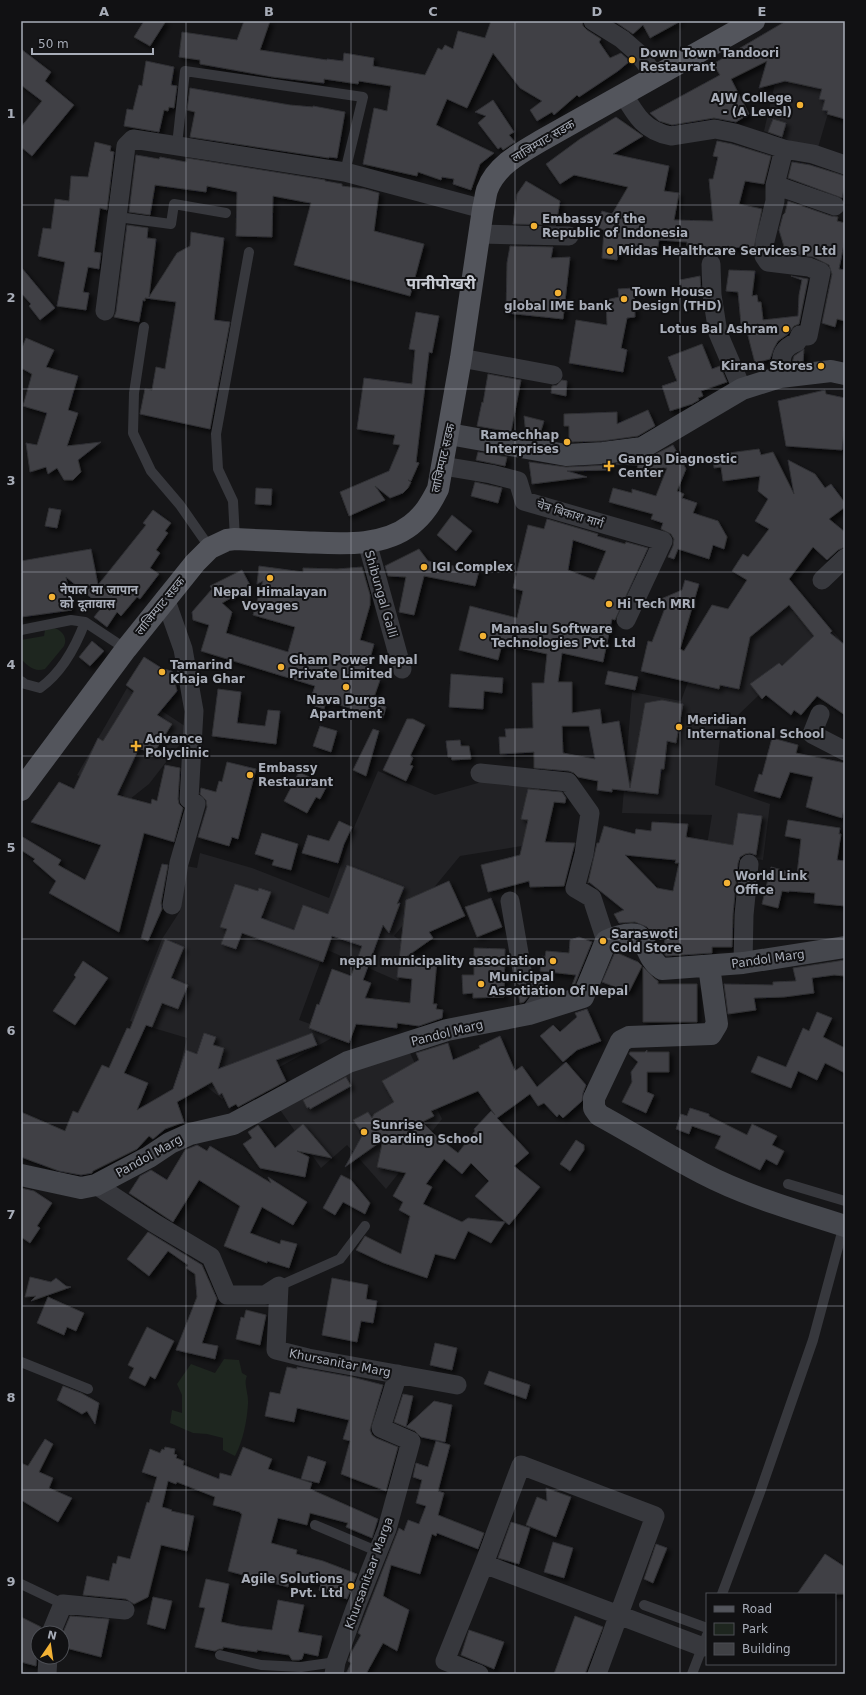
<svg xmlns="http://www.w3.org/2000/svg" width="866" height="1695" font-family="'DejaVu Sans','Noto Sans Devanagari',sans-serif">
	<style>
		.built { fill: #222225 }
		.green { fill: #1e261f }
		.building { fill: #404145; stroke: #303034; fill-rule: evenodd; filter: url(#shadow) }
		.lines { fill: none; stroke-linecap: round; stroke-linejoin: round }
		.lane { stroke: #37383d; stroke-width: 10 }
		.street { stroke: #37383d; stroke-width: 19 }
		.secondary { stroke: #45474d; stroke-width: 22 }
		.primary { stroke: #53555c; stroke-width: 22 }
		.grid { fill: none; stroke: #a8adb8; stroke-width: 1; stroke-opacity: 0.55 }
		.poi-dot { fill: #f2b134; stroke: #111113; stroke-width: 1.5 }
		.labels { text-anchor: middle; stroke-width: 4; stroke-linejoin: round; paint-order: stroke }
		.poi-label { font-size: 12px; font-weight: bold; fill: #a8adb8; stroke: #111113; text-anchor: start }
		.street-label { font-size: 12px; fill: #a8adb8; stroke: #111113 }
		.district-label { font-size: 16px; font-weight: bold; fill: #c9ccd4; stroke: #111113 }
		.neatline { fill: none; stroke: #a8adb8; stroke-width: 1.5 }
		.grid-label { font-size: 13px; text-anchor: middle; font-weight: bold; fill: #a8adb8 }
	</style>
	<defs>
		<filter id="shadow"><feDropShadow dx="3.5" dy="3.5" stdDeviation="2" flood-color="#0009"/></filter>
	</defs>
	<rect width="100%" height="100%" fill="#161618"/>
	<path class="built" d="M779,66L838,79L817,151L764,131Z
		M785,576L845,645L783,676L759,695L736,717L720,738L715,785L770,804L763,860L706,851L712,815L622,813L632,692L681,701L693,668Z
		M127,688L191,730L149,784L130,799L77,775Z
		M378,771L435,795L496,778L539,787L541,814L540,843L460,856L394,936L412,949L398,981L325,949L299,1020L339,1034L222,1099L180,1065L187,1038L130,1021L162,939L180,911L186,866L197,868L200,853L252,868L329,898L355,825Z
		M409,1051L442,1119L386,1189L347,1145L321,1168L278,1107L349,1069Z"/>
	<path class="green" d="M54,628C62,630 68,638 64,646L45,669C34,672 29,667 21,659V640L44,636L45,630Z
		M224,1359L239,1360L242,1373L247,1376C243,1384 249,1394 248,1404C247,1421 243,1441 235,1456L223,1450V1438L207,1434L193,1433L170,1423L172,1410L182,1413V1395L177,1384L191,1364L215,1373Z"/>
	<path class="building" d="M144,21H166L150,46L134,37Z
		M244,21H270L260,50L327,60V59L343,61L344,53L374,58L373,66L425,75L438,48L442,50L445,45L453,49L458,31L485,38L491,21H582L583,26L587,30L601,39L599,42L610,58L621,53L630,61L618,71L579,97L577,95L554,115L552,112L537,121L530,110L542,101L520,88L493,53L467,108L447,99L436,125L494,153L480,164L471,190L453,184L454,179L442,177L441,180L418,172L417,176L363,164L374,108L387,111L391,86L359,81L358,84L324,79V83L273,77L200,64V60L179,57L182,32L237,40Z
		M614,21H681L650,38L643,25L633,34Z
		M786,21H845V119L827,114L828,111L822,110L825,100L819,99L822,89L785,81L759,88L767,61L731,79L749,114L736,122L714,118L672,125L659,121L650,113L720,75L713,64Z
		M21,49L51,72L45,81L74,105L32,156L21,147V127L42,101L21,85Z
		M146,61L174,67L171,85L177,86L174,108L169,107L168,111L164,110L159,132L124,126L127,109L133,110L139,85L142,86Z
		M190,88L290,105L313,107V106L345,112L337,158L329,157V158L190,137L195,112L187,110Z
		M493,100L514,132L509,135L515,142L503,150L501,147L498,149L478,123L486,116L475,112Z
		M616,117L643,136L613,154L669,166L664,191L679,193L674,220L713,221L709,179H713L718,157L713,156L717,141L732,144L771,156L764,184L745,181L739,204L762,209L754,248L687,246V242L659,240L657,252L618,250L617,260L602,258L604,230L596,227L602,211L612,214L628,187L574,175L560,184L546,164L580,139Z
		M773,119L786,123L782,137L768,132Z
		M95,142L111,146L110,151L114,152L107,210L100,208L94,252L101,253L99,269L88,267L83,292L89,293L86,310L57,306L65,262L38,256L43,228L51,229L55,199L69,201L71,176L88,177Z
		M136,155L159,159L160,157L186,162L187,158L325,180V181L342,184V186L365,189L379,193L374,231L424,244L410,296L294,265L311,203L305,202L273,196L272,237L236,236L237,192L207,186L206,192L155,185L150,215L129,212Z
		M792,162L810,165L845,176V184L842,198L788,178Z
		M526,181L560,201L556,225L513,224L517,194Z
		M788,201L831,216L838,217L837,221L845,223V239L839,269L845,270V321L837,319L835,327L822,323L832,274L829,265L813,257L786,253L779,230L783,215L785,213Z
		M127,225L148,228L147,238L156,239L149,297L177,253L190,246L191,232L224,238L214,320L230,322L210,429L140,414L145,389L152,390L156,367L165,369L176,302L145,298V301L143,300L139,322L114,317L116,312Z
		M510,246L553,247L551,258L570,257L563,319L506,313L507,263Z
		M21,267L55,308L40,320L29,306L31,304L21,293Z
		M729,270L755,271L752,296L757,295L758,302H761L763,320L798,316L799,295L802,280L791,276L808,279L799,324L794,326L788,334L778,341L774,348L770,359L755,363L745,324H741L738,292L726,291Z
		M700,276L701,291L683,294L680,280Z
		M634,288L635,317L627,318L621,348L627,350L623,372L569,363L576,320L607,325L606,300L619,297L618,289Z
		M416,312L439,316L432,353L429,352L416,462L419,463L411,481L408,480L411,482L408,488L403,493L390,498L375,486L385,500L349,516L340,492L389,471L400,445L393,444L395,435L357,429L364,378L412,384L415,350L409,349Z
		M26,338L54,350L46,367L78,376L68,410L78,413L67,446L101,442L78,460L81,472L73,480H64L57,468L48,474L46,467L30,472L26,443L37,445L47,413L23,406L32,374L21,368V350Z
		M702,344L712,369L720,366L727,382L701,391L703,396L698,398L699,400L692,404L670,411L662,386L677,381L668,357Z
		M804,349L803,362L792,363L794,356Z
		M488,374L521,380L511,432L477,426L482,402L483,403Z
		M562,380L567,381L566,396L551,393L552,386L557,385Z
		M825,390L826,394L845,398V431H844L842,450L786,446L778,401Z
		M648,410L655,426L638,436L602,441L569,442V426H564V414L617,412V424Z
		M524,416L544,421L539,437L526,435Z
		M673,445L686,469L677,491L684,494L682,498L697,503L693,513L718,521L727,537L724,549L713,545L709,559L678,549L674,559L668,557L673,546L674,539L671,534L661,529L663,523L651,519L653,514L609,502L613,488L632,493V489L656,496L667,468L637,469L638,465L614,464L644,460Z
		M759,449L761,455L773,452L794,494L788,460L815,474L825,488L831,484L845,503V507L829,519L845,532V547L838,550L827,560L813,547L789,579L832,631L830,633L845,645V715L817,696L801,715L794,710L791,715L766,695L762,699L750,684L779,663L782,666L814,636L789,605L750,637L739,689L720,685L719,689L641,671L648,641L652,642L665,608L661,599L682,590L685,580L699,584L680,649L684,651L712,605L728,609L747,580L732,571L743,554L748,557L769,529L755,521L768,499L758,491L760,476L723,481L721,467L714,468L713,455Z
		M478,452L507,457L505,466L476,460Z
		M529,462L566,467L610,465L609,470L567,471L587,477L532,484Z
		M475,482L502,488L498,503L471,496Z
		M256,488L272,489L271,505L255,504Z
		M49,508L61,510L57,528L45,526Z
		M153,510L171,523L165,531L168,533L156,550L160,553L150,568L159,574L140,599L137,597L121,616L117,612L107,627L94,617L102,607L66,577L72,610L21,617V561L91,549L98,585L146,525L143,523Z
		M452,515L472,531L456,551L437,535Z
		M547,519L598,534L597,536L625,544L626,542L648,548L615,620L612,619L603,662L562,653L558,682H572V713L600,709L602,724L619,721L630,788L645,703L662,700L683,704L676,743L667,741L664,769H661L658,794L612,789V792L597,790L598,781L578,777L574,773L569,771L534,768V752L500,754L499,737H506L505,729L533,728L532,683H544L547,654L502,644L498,660L459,650L470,606L517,618L523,591L513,588L528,525L544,529ZM573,540L606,551L594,580L568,570ZM562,726H589L595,759L563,753Z
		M419,549L428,561L479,571L475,586L424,576L414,615L399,612L406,577L388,576L385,566Z
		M259,566L303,572V568L337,569L362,567L370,595V605L360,640L374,644L365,676L380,680L373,700L386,707L383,718L326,701L324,709L309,704L315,686L201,651L209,625L193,620L192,612L212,589L210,586L242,570L251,587L222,603L232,612L226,633L288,652L295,627L253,615L263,581L257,584Z
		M92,641L104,651L90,666L79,657Z
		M144,657L163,669L172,671L177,691L157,715L172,724L153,754L139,748L117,795L151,804L152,799L157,801L165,765L180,768L178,799L179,804L183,808L174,842L144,833L119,932L49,893L56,881L33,861L35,859L21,850V836L61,860L58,865L85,880L101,845L31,822L59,782L74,789L98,738L103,741L134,691L126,685Z
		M608,671L638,677L635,690L605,684Z
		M451,674L503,678L502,693L484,691L483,709L449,707Z
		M218,689L241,692L237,723L265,726L268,710L280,711L276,744L212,736Z
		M407,719H413L425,725L410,756L413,758L410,765L413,766L406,781L383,770Z
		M320,726L337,731L331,752L313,746Z
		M373,729L379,731L366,776L353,770Z
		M772,738L798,745L796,753L845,763V805L842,818L806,807L813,777L790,772L780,798L754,791L759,774L762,775Z
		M460,740L461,746H469L471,759L452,760L451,757H448L446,741Z
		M227,762L256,769L238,839L232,837L229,846L198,837L207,807L206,800L200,794L201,788L216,792L219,781L222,782Z
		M299,772L327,786L320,799L316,797L307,813L284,801Z
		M528,789L562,792L566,798L565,803L554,802L545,842L575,843L564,886L530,887L529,881L488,892L481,865L520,855L528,820L521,819Z
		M738,813L762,816L756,855L750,853L745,854L740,857L738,863L733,914L732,947H712V953L666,956L664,953L665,936L653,933L647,927L635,922L619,923L614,914L624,910L589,882L588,883L597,843H599L604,826L635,834L636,829L651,831L652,822L688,824L686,837L733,845ZM625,855L676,860L675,863H679L673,891L657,888Z
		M788,820L840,828L839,834H841L837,860L845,861V906L814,903L815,893L789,891V892L782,891L778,908L762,904L771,867L797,874L801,839L785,836Z
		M339,821L352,827L344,844L338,863L302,853L308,835L329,841Z
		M262,833L298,844L291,870L272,865L274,860L255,854Z
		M162,864L168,865L161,903L162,909L148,941L141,938Z
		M347,865L404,887L397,904L400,903L389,933L383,925L363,980L371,983L365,998L410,1003L412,979L397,977L406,900L449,881L465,916L429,932L433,938L406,957L437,960L433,1004H437L436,1009L443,1010L442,1018L419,1026L397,1023V1028L356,1024L349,1043L309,1028L317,1004L319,1005L332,969L351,976L362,946L332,936L323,962L242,933L236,949L221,944L227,929L220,927L235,884L258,891L259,888L271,892L261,918L294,930L303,905L328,914Z
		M491,898L502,927L477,937L465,907Z
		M579,937L592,942L574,986L572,985L576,975L540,971L542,956L545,957L546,951L569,953L570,940Z
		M165,939L184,947L171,978L188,985L178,1009L162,1003L152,1027L146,1025L124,1073L148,1083L137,1110L173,1089L186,1050L197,1054L204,1033L216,1037L213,1045L224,1048L218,1069L312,1033L317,1045L276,1060L286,1081L238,1107L236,1104L229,1108L222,1093L219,1095L212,1082L177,1102L184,1122L165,1129L153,1139L149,1136L137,1149L93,1171L92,1173L81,1175L59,1171L21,1157V1112L65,1131L73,1111L78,1113L102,1065L109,1068L127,1028L130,1029Z
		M474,948L505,949L504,997L473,998V993L463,994L462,975H474Z
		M615,952L638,962L642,966L629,992L602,982Z
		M845,960V976L834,975L812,978L814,993L784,997L754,998L756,1010L728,1014L724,984L773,985V982L796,981L793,968Z
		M83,961L108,978L75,1025L53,1011L76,977L74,975Z
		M643,967L654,978L658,981V984H697V1022H643Z
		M517,987L526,990L528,997L524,1002L520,1003Z
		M587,1009L601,1041L577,1050L563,1062L540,1036L553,1025L560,1032L577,1017L575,1013Z
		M817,1012L832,1018L823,1037L845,1048V1073L825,1063L817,1080L798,1071L791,1088L751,1072L758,1056L786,1067L803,1028L809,1031Z
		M500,1036L515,1071L522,1066L537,1087L566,1062L586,1085L583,1093L582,1101L563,1118L559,1114L557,1117L544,1103L538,1106L530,1094L497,1118L529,1153L514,1166L540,1187L509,1225L475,1196L489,1181L471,1163L462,1174L444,1159L426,1184L432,1187L423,1204L462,1222L468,1218L505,1222L491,1243L468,1231L455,1259L435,1254L427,1278L384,1263L356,1250L365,1236L401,1254L410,1216L399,1210L403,1202L393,1196L406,1173L377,1167L383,1140L345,1167L363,1134L353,1120L368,1112L372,1118L374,1114L394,1102L382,1081L419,1060L416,1053L448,1043L453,1060L480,1048L479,1046ZM478,1091L495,1115L491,1111L474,1129L475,1131L458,1153L435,1135L422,1122L434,1116L431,1111Z
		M647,1050V1052H669V1072H647V1092L654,1095L646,1113L622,1102L632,1082L631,1072L638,1062L629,1054L630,1052H645Z
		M346,1077L351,1086L310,1109L309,1107L307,1108L303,1100Z
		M690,1108L709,1114V1116L747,1135L752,1124L777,1136L772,1145L784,1151L777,1165L766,1159L760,1170L715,1148L721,1136L692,1126L689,1134L676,1129L681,1114L687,1116Z
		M303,1124L332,1158L297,1151L309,1157L305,1177L260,1168L243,1144L252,1138L248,1132L258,1125L275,1148Z
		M576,1140L584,1145V1150L570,1171L560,1164Z
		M197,1145L207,1151L210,1146L271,1183L268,1177L307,1202L293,1225L262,1207L250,1233L280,1244L281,1240L297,1244L289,1268L267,1261V1263L224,1246L240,1206L199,1180L173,1222L129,1193L140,1176L151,1170L167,1180L185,1150Z
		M341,1175L351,1180L370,1203L365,1214L343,1202L335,1215L323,1208Z
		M21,1188L34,1191L52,1203L37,1226L40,1228L30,1243L21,1237Z
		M148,1232L202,1265L217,1299L202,1343L218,1346L215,1359L176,1350L197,1297L195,1274L186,1268L188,1265L168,1251L149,1276L127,1259Z
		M30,1277L51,1282L56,1278L66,1286L71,1287L31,1301L36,1296L25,1297Z
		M332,1278L368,1285L366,1299L377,1301L373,1323L361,1321L357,1342L322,1335Z
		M48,1297L84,1313L76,1331L67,1327L64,1335L37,1323Z
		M246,1310L266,1315L260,1345L236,1339L241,1317L244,1318Z
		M147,1327L174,1341L155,1379L150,1376L145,1386L129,1378L134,1368L128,1365Z
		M435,1343L457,1348L452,1370L430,1365Z
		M287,1367L297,1369V1367L352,1377L383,1385L370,1430L372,1435L376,1438L398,1447L386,1491L341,1474L350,1441L343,1439L349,1420L297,1408L294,1422L265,1416L270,1392L280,1394Z
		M489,1371L530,1385L526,1399L484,1384Z
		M63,1386L81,1393L99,1403L95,1424L87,1411L82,1414L57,1400Z
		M403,1394L413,1396L406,1427L434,1401L452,1405L445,1442L421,1437L415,1431L394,1422Z
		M45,1439L53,1444L39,1472L53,1478L49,1488L72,1498L58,1522L21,1500V1463L28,1466Z
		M436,1441L450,1445L438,1491L444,1493L438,1515L484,1533L478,1549L437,1533L436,1536L432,1534L420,1574L391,1565L383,1596L409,1610L397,1651L383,1643L366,1674H346L351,1663L348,1661L352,1651L361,1635L358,1633L365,1615L399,1528L404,1531L408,1520L419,1524L426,1506L416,1503L422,1480L413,1477L416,1463L428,1467Z
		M165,1447L175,1449L174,1454L177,1455L176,1458L184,1461L183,1465L219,1479L220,1473L231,1476L243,1447L272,1459L268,1469L312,1483L310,1489L378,1519L372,1538L346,1527L348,1523L310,1513L307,1525L278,1518L271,1543L297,1550L296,1554L323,1561L357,1574L347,1599L319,1590L321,1584L290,1576L288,1587L228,1571L242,1514L240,1513V1512L213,1505L215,1497L177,1482L176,1484L168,1481L162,1507L172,1510L171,1511L194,1516L187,1551L161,1545L148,1597L134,1604L126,1599L83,1595L87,1576L109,1581L113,1563L116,1564L118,1556L130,1559L147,1502L149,1503L157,1477L142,1472L150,1449L160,1453L162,1449L164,1450Z
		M308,1456L326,1462L319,1483L301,1479Z
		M546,1488L571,1497L556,1537L526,1525L537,1497L547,1501Z
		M511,1522L530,1528L519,1564L498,1558Z
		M553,1542L573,1548L564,1578L544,1572Z
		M656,1544L667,1548L653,1583L644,1579Z
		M825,1554L845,1567V1594H797Z
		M206,1579L229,1584L221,1622L239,1626L272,1630L278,1600L304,1605L298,1632L322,1636L318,1656L304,1653L302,1659L299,1660H292L289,1655L257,1650V1652L223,1647V1649H219L215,1651L195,1647L205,1608L199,1607Z
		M153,1597L172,1601L165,1629L147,1624Z
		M70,1616L109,1619L101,1657L62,1647V1635Z
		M575,1616L603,1627L585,1674H554Z
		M21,1617L41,1627L40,1633H38L36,1666L21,1662Z
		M469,1630L504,1642L494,1669L461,1655Z"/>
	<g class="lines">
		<path class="lane" d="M177,145L185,71L363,97L345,172
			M118,217L171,224L174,204L226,213
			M144,327L134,393L133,433L151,471L180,505L210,548
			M235,539L233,501L218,469L216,434L249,252
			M21,630L71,620L85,622L126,649
			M21,681L25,684L40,688C61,673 76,646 85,622
			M788,1184L845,1201
			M279,1286L340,1259L365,1226
			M21,1362L88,1389
			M315,1525L379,1552
			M21,1584L63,1604
			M722,1594L759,1495L813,1340L844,1225
			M644,1605L707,1628
			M220,1655L261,1665L301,1667L336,1662
			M692,1674L707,1635"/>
		<path class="street" d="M593,21L622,39L638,53L655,76
			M624,95C636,116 645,131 671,136L715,129L735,133L784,149L775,185V201L765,241L764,256L768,262L809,267L821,272L808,336L800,335L797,342C778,350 782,359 780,377
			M784,149L813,154L845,165
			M775,185L835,206
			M480,234L569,236
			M711,264L712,295L718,333L742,389
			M105,311L126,146L133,139L345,172L483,209
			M461,358L553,375
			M443,466L491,474L518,481L524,501L663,541L626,620
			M367,542L402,669
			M822,580L845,558
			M165,598L183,649L194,711L189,799L196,804L179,863L172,905
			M820,714L812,734L845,751
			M480,773L568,782L590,813L584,854L575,888L592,898L606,941
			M510,901L523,976L535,983L540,999L529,1014
			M743,963L744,915L749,864
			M96,1185L154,1223L211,1257L227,1295H265L279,1286L276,1350L308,1358L457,1385
			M484,1564L703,1647
			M51,1633L63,1604L125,1610
			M47,1674L48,1657
			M334,1674L336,1662L355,1609L387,1529L411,1441L381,1428L398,1374
			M479,1674L445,1661L484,1564L521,1465L655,1516L597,1674"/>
		<path class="secondary" d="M449,434L566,455L603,453L642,448L742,389L780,377L831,371L845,374
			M709,966L717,1024L711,1034L629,1037L621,1041L594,1098V1108L599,1115C634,1134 667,1155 702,1173C748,1197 796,1210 845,1226
			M21,1175L81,1188L96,1185L149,1157L170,1143L190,1134L233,1124L348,1062L447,1030L529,1014L583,997L606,941C655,920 637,952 662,969L743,963L845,947"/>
		<path class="primary" d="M21,790L126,649L195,563L210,548L227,540L235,539C256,540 278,541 299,542C335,543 380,549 411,525C424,515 431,503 438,489L461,358L483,209C485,203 485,196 487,190C496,165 522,152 544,139L754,21"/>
	</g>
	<path class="grid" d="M186,21V1674M351,21V1674M515,21V1674M680,21V1674M21,205H845M21,389H845M21,572H845M21,756H845M21,939H845M21,1123H845M21,1306H845M21,1490H845"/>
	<g class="poi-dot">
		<circle cx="632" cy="60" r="4"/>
		<circle cx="800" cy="105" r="4"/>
		<circle cx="534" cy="226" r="4"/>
		<circle cx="610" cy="251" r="4"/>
		<circle cx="558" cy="293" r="4"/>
		<circle cx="624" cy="299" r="4"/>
		<circle cx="786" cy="329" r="4"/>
		<circle cx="821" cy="366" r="4"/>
		<circle cx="567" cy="442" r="4"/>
		<path d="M607 460h4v4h4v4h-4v4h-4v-4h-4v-4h4z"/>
		<circle cx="424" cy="567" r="4"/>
		<circle cx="270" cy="578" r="4"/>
		<circle cx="52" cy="597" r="4"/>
		<circle cx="609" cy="604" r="4"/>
		<circle cx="483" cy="636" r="4"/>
		<circle cx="281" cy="667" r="4"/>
		<circle cx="162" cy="672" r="4"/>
		<circle cx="346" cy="687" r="4"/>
		<circle cx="679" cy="727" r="4"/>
		<path d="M134 740h4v4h4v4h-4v4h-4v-4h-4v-4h4z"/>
		<circle cx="250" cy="775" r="4"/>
		<circle cx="727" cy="883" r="4"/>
		<circle cx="603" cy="941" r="4"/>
		<circle cx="553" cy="961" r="4"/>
		<circle cx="481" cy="984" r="4"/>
		<circle cx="364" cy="1132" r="4"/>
		<circle cx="351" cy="1586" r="4"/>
	</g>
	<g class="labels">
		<g class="poi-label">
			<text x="640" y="57">Down Town Tandoori<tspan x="640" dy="14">Restaurant</tspan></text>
			<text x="792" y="102" text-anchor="end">AJW College<tspan x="792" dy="14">- (A Level)</tspan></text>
			<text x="542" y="223">Embassy of the<tspan x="542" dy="14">Republic of Indonesia</tspan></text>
			<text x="618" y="255">Midas Healthcare Services P Ltd</text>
			<text x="632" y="296">Town House<tspan x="632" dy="14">Design (THD)</tspan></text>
			<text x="558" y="310" text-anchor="middle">global IME bank</text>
			<text x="778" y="333" text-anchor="end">Lotus Bal Ashram</text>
			<text x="813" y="370" text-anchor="end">Kirana Stores</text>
			<text x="559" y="439" text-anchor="end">Ramechhap<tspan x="559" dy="14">Interprises</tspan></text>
			<text x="618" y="463">Ganga Diagnostic<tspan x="618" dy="14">Center</tspan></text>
			<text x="432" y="571">IGI Complex</text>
			<text x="60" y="594">नेपाल मा जापान<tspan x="60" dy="14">को दूतावास</tspan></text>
			<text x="270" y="596" text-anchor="middle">Nepal Himalayan<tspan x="270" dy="14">Voyages</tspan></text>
			<text x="617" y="608">Hi Tech MRI</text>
			<text x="491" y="633">Manaslu Software<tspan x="491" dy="14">Technologies Pvt. Ltd</tspan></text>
			<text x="289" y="664">Gham Power Nepal<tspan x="289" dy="14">Private Limited</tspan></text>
			<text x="170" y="669">Tamarind<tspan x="170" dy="14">Khaja Ghar</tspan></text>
			<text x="346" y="704" text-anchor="middle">Nava Durga<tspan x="346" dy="14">Apartment</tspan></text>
			<text x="687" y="724">Meridian<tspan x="687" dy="14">International School</tspan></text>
			<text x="145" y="743">Advance<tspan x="145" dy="14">Polyclinic</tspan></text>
			<text x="258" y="772">Embassy<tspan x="258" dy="14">Restaurant</tspan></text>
			<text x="735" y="880">World Link<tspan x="735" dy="14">Office</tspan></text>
			<text x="611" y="938">Saraswoti<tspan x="611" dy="14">Cold Store</tspan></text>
			<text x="545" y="965" text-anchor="end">nepal municipality association</text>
			<text x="489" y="981">Municipal<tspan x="489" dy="14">Assotiation Of Nepal</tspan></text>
			<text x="372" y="1129">Sunrise<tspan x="372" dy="14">Boarding School</tspan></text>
			<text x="343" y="1583" text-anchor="end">Agile Solutions<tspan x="343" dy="14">Pvt. Ltd</tspan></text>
		</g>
		<g class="street-label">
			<text transform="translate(543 141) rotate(-31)" y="4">लाजिम्पाट सडक</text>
			<text transform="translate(443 458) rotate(-77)" y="4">लाजिम्पाट सडक</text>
			<text transform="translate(570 514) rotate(17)" y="4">चेत्र बिकाश मार्ग</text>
			<text transform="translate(381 594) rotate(74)" y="4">Shibungal Galli</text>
			<text transform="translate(160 606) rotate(-51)" y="4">लाजिम्पाट सडक</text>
			<text transform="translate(768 959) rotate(-8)" y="4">Pandol Marg</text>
			<text transform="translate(447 1033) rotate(-14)" y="4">Pandol Marg</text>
			<text transform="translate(149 1156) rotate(-29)" y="4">Pandol Marg</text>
			<text transform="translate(340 1363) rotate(11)" y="4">Khursanitar Marg</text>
			<text transform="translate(369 1573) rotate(-70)" y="4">Khursanitaar Marga</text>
		</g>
		<g class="district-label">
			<text x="441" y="289">पानीपोखरी</text>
		</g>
	</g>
	<rect width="866" height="1695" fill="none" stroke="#111113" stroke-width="44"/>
	<rect x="706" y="1593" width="130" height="72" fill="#111113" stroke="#4d4f55"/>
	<rect x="714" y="1606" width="20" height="6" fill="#53555c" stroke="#4d4f55"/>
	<text x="742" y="1613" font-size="12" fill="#a8adb8">Road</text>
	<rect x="714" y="1623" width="20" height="12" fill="#1e261f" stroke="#4d4f55"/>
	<text x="742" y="1633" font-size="12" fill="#a8adb8">Park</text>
	<rect x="714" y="1643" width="20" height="12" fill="#404145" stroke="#4d4f55"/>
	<text x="742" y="1653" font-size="12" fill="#a8adb8">Building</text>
	<g transform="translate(50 1645) rotate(13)"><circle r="19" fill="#111113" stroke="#4d4f55"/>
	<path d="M0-3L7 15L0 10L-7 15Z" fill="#f2b134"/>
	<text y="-6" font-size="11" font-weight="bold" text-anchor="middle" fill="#a8adb8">N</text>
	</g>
	<path d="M32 48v6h121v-6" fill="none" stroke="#a8adb8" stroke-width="2"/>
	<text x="38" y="48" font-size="12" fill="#a8adb8" stroke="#111113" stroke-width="3" paint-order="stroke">50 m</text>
	<rect x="22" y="22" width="822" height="1651" class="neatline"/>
	<g class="grid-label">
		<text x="104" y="16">A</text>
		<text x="269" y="16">B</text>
		<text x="433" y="16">C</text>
		<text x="597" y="16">D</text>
		<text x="762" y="16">E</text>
		<text x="11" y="118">1</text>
		<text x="11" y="302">2</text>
		<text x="11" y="485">3</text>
		<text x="11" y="669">4</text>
		<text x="11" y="852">5</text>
		<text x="11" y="1035">6</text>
		<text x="11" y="1219">7</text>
		<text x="11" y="1402">8</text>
		<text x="11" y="1586">9</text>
	</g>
</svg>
